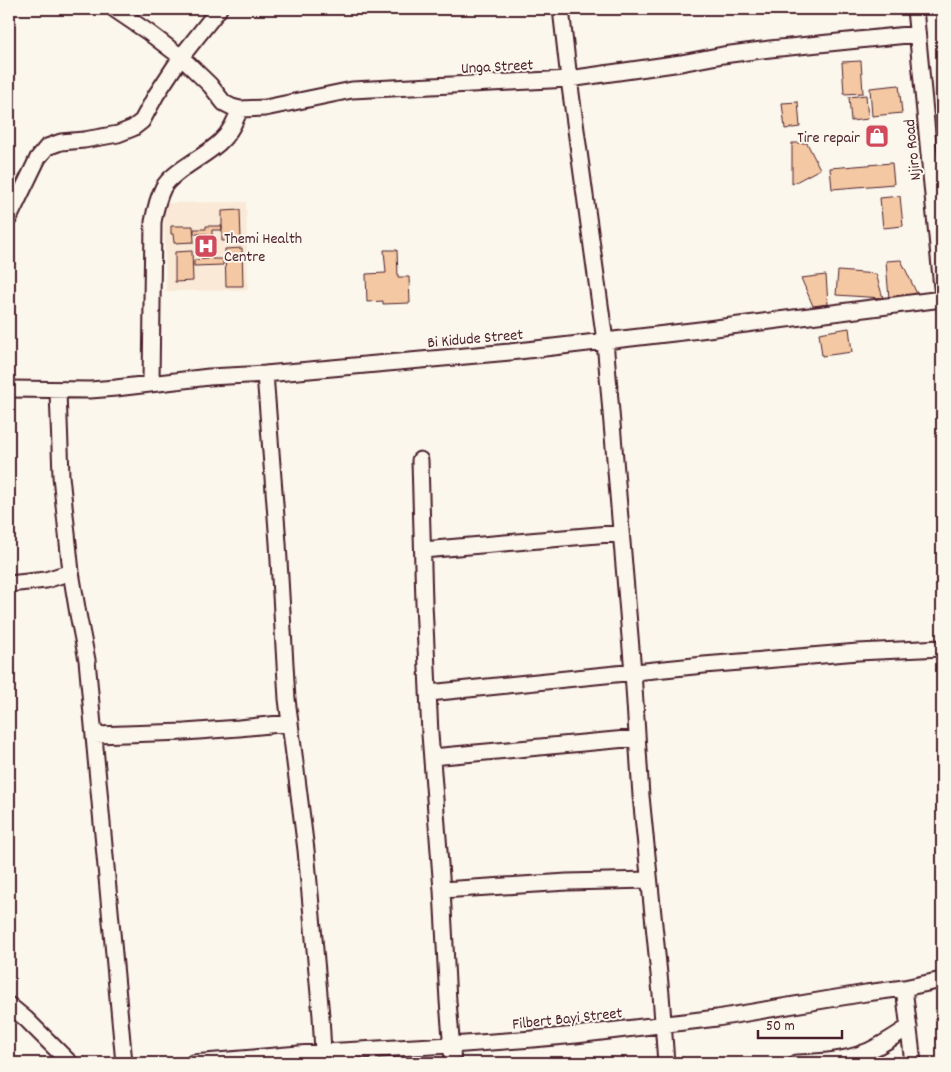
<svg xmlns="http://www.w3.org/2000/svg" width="951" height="1072" font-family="Dekko,sans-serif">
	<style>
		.built { fill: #f9e9d6 }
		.building { fill: #f4c8a3; stroke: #4a1f2b }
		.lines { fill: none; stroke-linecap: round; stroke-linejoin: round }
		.minor-casing { stroke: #4a1f2b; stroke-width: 19 }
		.minor { stroke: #fbf7ec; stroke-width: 15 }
		.labels { text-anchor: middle; stroke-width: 4; stroke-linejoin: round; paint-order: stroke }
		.street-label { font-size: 16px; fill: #4a1f2b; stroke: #fbf7ec }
		.poi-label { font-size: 16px; fill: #4a1f2b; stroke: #fbf7ec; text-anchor: end }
	</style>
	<rect width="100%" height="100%" fill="#fbf7ec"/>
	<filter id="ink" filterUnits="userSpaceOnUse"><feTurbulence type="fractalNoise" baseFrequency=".02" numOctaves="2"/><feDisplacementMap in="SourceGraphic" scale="10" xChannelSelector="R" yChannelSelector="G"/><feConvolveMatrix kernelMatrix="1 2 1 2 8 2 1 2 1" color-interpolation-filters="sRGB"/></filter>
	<g filter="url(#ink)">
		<path class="built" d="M246,202L248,290L166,291L164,203Z"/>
		<path class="building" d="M861,61L863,93L844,94L842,62Z
			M899,85L902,113L872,116L870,88Z
			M866,95L868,119L851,121L849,97Z
			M798,102L800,127L785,129L782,103Z
			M792,143H807L820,169L792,184Z
			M892,163L894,184L832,189L830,168Z
			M900,196L903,226L883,228L880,198Z
			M240,210L241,240L222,241V211Z
			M171,226H193L194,242L174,243L173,234H171Z
			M206,226H222V230H212V259H223V265L194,266V260L207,259V234H194V229H206Z
			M242,248L243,286H226L225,249Z
			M384,250H397L398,277H409L410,303L383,304V301L367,302L366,274L386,273Z
			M192,251L193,281L175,282V252Z
			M901,260L918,296L889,299L886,261Z
			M838,271L876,274L883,298L836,295Z
			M826,275L828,304L813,306L801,278Z
			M849,328L852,352L822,356L819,333Z"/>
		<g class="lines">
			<g class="minor-casing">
				<path id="minor" d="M114,9L148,32L181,57L210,85L224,103L232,107L240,109L265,108L352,90L569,79L681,63L723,55L770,49L917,34
					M561,9L569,79L605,341L633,672L641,796L661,994L666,1063
					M915,9L942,288
					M9,218L38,158L47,147L61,142L84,140L118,134L133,128L142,121L156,95L181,57L219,9
					M265,374L278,543L287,699L306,850L321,1016L323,1052
					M151,384L153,222C155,211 158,198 163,188C171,172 206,156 220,142C230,133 235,121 240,109
					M9,389L90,390L116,388L209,377L265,374L510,352L700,330L942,299
					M58,391L61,476L71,572L78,614L87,660L124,1063
					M420,460L424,603L430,734L442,890L448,1001L453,1063
					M423,550L621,533
					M9,584L46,580L71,572
					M429,693L704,665L858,652L942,648
					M95,735L185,732L239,728L289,723
					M432,757L637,738
					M442,890L567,882L649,880
					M904,988L913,1063
					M9,1005L26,1019L70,1063
					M193,1063L323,1052L451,1045L533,1039L576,1035L717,1018L866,993L904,988L942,980
					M796,1063C818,1062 845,1061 866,1052C881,1046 895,1036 909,1027"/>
			</g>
			<use href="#minor" class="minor"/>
		</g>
	</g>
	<defs>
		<g id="shop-square" transform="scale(1.25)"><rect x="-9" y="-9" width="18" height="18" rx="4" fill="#d1495b" stroke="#fbf7ec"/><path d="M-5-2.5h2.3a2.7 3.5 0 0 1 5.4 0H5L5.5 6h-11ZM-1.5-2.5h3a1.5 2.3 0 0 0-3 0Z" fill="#fff"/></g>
		<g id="hospital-square" transform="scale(1.25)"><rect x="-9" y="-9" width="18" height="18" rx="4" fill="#d1495b" stroke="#fbf7ec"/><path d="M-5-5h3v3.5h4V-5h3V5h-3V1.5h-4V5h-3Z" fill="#fff"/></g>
	</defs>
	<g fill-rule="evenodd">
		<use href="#shop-square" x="877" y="136"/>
		<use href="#hospital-square" x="206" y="246"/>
	</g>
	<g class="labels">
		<g class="street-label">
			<text transform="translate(497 65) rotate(-3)" y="6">Unga Street</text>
			<text transform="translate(911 150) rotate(-96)" y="6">Njiro Road</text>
			<text transform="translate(475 337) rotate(-5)" y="6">Bi Kidude Street</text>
			<text transform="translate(567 1017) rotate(-6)" y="6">Filbert Bayi Street</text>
		</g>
		<g class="poi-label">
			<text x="860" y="142">Tire repair</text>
			<text x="224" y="243" text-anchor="start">Themi Health<tspan x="224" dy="18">Centre</tspan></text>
		</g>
	</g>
	<rect width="951" height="1072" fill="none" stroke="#fbf7ec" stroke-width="30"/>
	<rect x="15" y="15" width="921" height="1042" fill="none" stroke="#4a1f2b" stroke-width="2" filter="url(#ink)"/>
	<path d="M758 1030v8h84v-8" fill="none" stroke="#4a1f2b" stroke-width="2.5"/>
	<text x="766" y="1030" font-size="15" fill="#4a1f2b" stroke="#fbf7ec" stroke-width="4" paint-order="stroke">50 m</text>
</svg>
